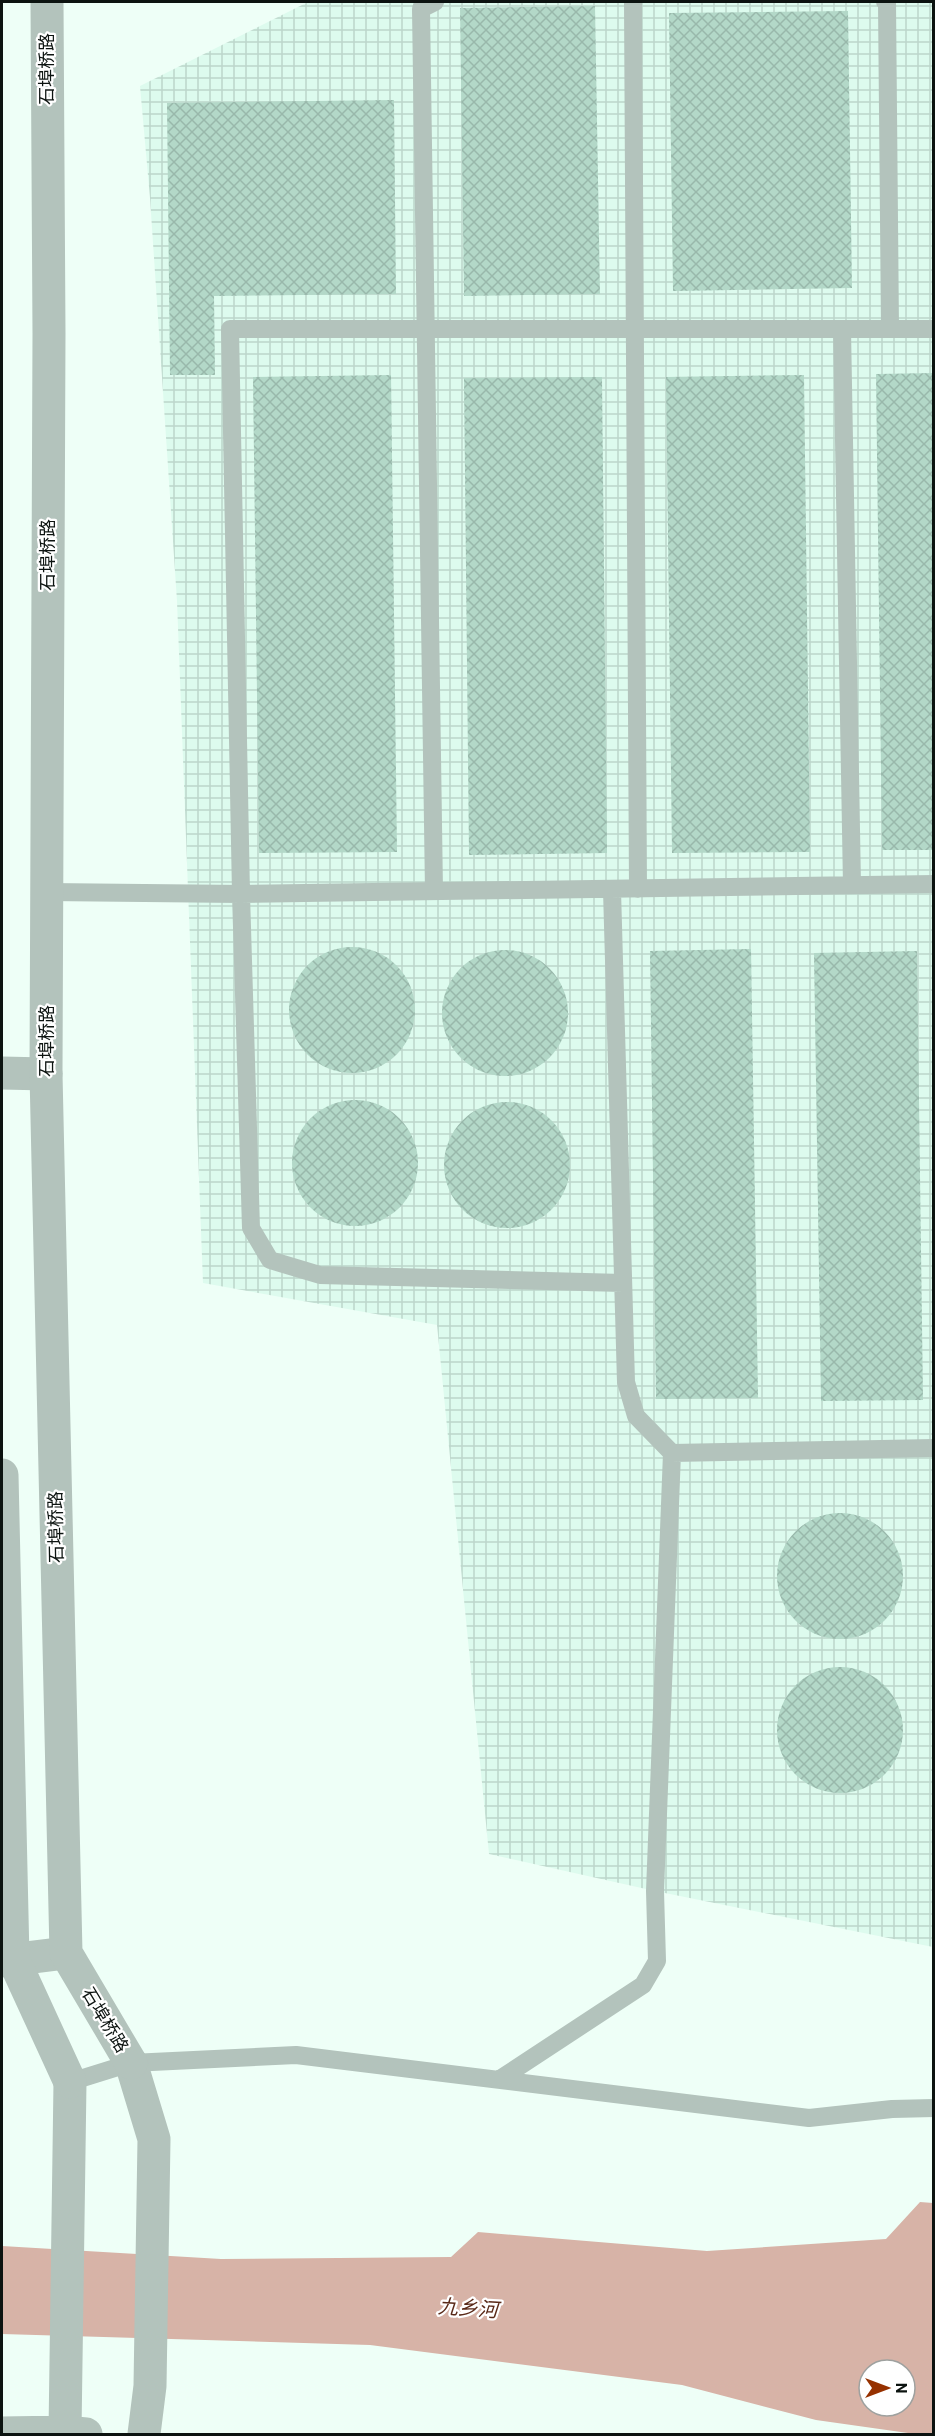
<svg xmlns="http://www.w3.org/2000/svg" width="935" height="2436" font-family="Barlow,'Noto Sans SC',sans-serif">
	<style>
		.industrial { fill: url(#industrial-grid) }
		.water { fill: #d7b3a7; fill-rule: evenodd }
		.building { fill: url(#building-cross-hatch) }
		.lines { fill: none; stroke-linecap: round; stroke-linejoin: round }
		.service { stroke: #b3c3bc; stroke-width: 18 }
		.minor { stroke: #b3c3bc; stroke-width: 33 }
		.tertiary { stroke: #b3c3bc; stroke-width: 33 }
		.labels { text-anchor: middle; stroke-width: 4.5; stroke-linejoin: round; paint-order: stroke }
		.street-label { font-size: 18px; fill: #0c1310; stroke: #fff }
		.water-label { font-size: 20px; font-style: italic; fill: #592918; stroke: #fff }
	</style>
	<defs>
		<pattern id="industrial-grid" width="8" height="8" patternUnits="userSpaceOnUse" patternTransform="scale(1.5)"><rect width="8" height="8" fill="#ddfbee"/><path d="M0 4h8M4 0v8" fill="none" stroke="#bcd6cb"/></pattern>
		<pattern id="building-cross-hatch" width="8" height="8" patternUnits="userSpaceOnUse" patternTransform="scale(1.5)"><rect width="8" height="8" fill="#b3d8c8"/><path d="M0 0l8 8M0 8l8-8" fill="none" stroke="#99b8ab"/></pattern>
	</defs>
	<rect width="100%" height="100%" fill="#eefff7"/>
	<path class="industrial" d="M308,2H933V1947L655,1891L489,1854L437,1325L203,1283L177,601L150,198L140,86Z"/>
	<path class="water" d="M920,2202L933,2203V2434H915L816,2420L682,2385L370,2345L2,2334V2246L221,2259L451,2257L478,2232L707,2251L886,2239ZM869,2370H905V2406H869Z"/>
	<path class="building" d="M595,6L600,294L464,296L460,8Z
		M848,11L852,288L673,291L669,13Z
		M394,100L396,294L214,296L215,375H170L167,103Z
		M934,373V850H882L876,374Z
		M391,375L397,852L259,853L253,377Z
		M804,375L810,852L672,853L666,377Z
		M602,377L607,853L469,855L464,378Z
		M289 1010a63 63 0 1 1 126 0a63 63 0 1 1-126 0Z
		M751,949L758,1398L656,1399L650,951Z
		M442 1013a63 63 0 1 1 126 0a63 63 0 1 1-126 0Z
		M917,951L923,1400L821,1401L814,953Z
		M292 1163a63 63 0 1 1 126 0a63 63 0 1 1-126 0Z
		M444 1165a63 63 0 1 1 126 0a63 63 0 1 1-126 0Z
		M777 1576a63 63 0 1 1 126 0a63 63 0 1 1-126 0Z
		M777 1730a63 63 0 1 1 126 0a63 63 0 1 1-126 0Z"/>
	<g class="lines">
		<path class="service" d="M633,2L638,889
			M885,2H887L890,329
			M842,329L852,885
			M612,890L626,1382L636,1416L672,1453L934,1448
			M434,891L421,9L435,2
			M47,892L241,894L934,884
			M623,1283L320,1275L270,1260L251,1228L241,894L230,329H934
			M500,2079L643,1985L657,1961L655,1891L672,1453
			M70,2082L131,2063L296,2055L809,2118L892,2109L934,2108"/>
		<path class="minor" d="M2,1073L46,1074
			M2,1961L66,1953
			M131,2063L154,2139L150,2386L144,2434
			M65,2432L70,2082
			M2,2433L65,2432L86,2434"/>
		<path class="tertiary" d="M47,2L49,333L46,1074L66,1953L131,2063
			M2,1475L13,1958L70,2082"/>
	</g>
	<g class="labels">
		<g class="street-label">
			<text transform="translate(47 69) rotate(-90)" y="6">石埠桥路</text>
			<text transform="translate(48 555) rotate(-90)" y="6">石埠桥路</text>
			<text transform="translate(47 1041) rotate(-90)" y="6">石埠桥路</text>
			<text transform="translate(56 1527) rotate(-91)" y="6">石埠桥路</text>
			<text transform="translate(105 2020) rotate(59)" y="6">石埠桥路</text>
		</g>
		<g class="water-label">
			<text transform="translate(468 2308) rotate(4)" y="7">九乡河</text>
		</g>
	</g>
	<rect width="935" height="2436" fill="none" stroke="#0c1310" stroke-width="6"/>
	<g transform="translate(887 2388) rotate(90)"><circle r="28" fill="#ffffff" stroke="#9ea19f" stroke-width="1.5"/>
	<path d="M0-4.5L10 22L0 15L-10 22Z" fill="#963100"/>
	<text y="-9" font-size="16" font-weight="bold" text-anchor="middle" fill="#0c1310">N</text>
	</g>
</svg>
